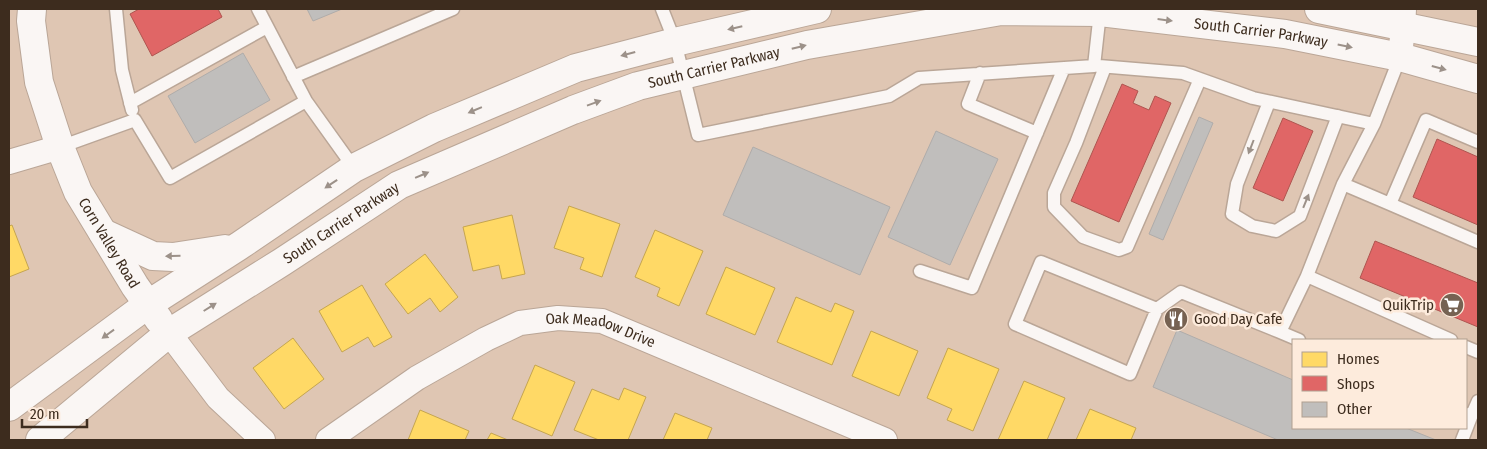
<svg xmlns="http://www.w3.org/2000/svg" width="1487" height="449" font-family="'Fira Sans Condensed',sans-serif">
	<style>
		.homes { fill: #ffd966; stroke: #c5a550 }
		.shops { fill: #e06666; stroke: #af5550 }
		.building { fill: #c0bebc; stroke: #afacaa }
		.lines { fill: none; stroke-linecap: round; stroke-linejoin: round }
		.service-casing { stroke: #baa697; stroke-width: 15 }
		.minor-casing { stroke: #baa697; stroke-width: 26 }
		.secondary-casing { stroke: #baa697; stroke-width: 30 }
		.service { stroke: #faf6f4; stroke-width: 12 }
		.minor { stroke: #faf6f4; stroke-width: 24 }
		.secondary { stroke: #faf6f4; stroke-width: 28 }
		.oneway { fill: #9c9189 }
		.labels { text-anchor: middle; stroke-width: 5; stroke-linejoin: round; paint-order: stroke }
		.street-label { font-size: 15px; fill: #3d2c1e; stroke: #fdebdc }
		.poi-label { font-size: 15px; fill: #3d2c1e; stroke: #fdebdc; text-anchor: end }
	</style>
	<rect width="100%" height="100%" fill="#dfc6b3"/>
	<path class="homes" d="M569,206L620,224L602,277L580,269L584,258L554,248Z
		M512,215L525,274L502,279L499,265L473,271L463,227Z
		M12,225L29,269L9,277V226Z
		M655,230L703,251L679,306L657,296L660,288L635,277Z
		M425,254L458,297L440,312L430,298L408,314L385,284Z
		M726,267L775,288L755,335L706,314Z
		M362,285L392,337L374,347L368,337L342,352L319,311Z
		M796,297L831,312L835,303L854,311L832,365L777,342Z
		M871,331L918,351L899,396L852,376Z
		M293,338L324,379L284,409L253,368Z
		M948,348L999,369L973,431L947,420L952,409L927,398Z
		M535,365L575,382L552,436L512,419Z
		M1024,381L1065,398L1047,440H998Z
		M624,388L646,397L628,440H599L574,430L592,389L619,400Z
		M1090,409L1136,428L1131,440H1076Z
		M420,410L469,431L465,440H408Z
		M675,413L712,428L707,440H663Z
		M491,433L508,440H487Z"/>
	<path class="shops" d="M139,9H218L222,17L152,56L130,14Z
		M1122,84L1138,91L1133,103L1149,110L1155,96L1171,103L1119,222L1071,201Z
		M1283,118L1313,131L1283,201L1253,188Z
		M1437,139L1478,157V225L1413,197Z
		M1375,241L1478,283V327L1360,278Z"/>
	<path class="building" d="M307,9H342L313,21Z
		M243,53L270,100L195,143L168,96Z
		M1199,117L1213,123L1163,240L1149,234Z
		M936,131L998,159L950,265L888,237Z
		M753,147L890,207L860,275L723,215Z
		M1177,330L1293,380V428H1406L1436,440H1278L1153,387Z"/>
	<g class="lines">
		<g class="service-casing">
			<path id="service" d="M116,9L122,70L132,110
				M258,9L306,101
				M662,9L675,42L698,135L889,96L919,78L1094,66L1100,12
				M1400,57L1374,124L1343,184L1307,276L1451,340
				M1099,66L1183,73L1253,98L1374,124
				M1105,67L1076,143L1054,193V207L1083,237L1119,250L1127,247L1200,79
				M980,73L968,104L1037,133
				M293,77L453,9
				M1269,102L1237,184L1232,214L1252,226L1276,231L1300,216L1338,116
				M130,103L267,27
				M1478,142L1426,120L1390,204L1478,242
				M60,147L135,120L170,178L306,101L354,168
				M1343,184L1390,204
				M920,271L972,288L1064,68
				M1157,309L1130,374L1015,324L1041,262L1157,309L1181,292L1280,332
				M1299,340L1280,332L1307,276
				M1466,347L1478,352
				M1466,414L1471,417L1478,401
				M1462,440L1471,417"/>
		</g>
		<g class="minor-casing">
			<g id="minor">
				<path d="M1400,57L1403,27L1404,9"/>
				<path d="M9,162L60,147"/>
				<path d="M169,333L218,398L263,440"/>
				<path id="s1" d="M328,440L417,378L486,339L520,323L558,318L602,321L885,440"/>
			</g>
		</g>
		<g class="secondary-casing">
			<g id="secondary">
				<path id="s2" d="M32,9L31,21L39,82L60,147L78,192L135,286L159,320"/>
				<path d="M1319,9L1478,42"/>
				<path d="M103,233L153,256L173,257L225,249"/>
				<path d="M9,407L147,305L239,246L354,168L434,128L576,68L675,42L817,9"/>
				<path id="s3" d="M40,440L169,333L282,262L399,185L573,110L638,86L807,45L1001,11L1100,12L1285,34L1400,57L1478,79"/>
			</g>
		</g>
		<use href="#service" class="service"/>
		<use href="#minor" class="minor"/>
		<use href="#secondary" class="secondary"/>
	</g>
	<defs><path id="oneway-solid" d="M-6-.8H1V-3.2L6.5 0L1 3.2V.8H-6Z" transform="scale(1.25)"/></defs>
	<g class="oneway">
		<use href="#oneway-solid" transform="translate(1165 20) rotate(7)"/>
		<use href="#oneway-solid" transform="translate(735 28) rotate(167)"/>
		<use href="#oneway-solid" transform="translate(1345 46) rotate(12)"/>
		<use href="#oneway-solid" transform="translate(799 47) rotate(-14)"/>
		<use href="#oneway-solid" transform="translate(628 54) rotate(165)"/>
		<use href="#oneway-solid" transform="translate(1439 68) rotate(15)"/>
		<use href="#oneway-solid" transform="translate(594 103) rotate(-20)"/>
		<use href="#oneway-solid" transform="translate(475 110) rotate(157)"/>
		<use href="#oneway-solid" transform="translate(1251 147) rotate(111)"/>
		<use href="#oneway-solid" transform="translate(422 175) rotate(-23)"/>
		<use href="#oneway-solid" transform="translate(331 184) rotate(146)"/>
		<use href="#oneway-solid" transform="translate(1306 201) rotate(-68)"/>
		<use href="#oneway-solid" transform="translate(173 256) rotate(179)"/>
		<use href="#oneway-solid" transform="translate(210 307) rotate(-32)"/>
		<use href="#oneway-solid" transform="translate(108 334) rotate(144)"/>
	</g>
	<defs>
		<g id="supermarket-disc" transform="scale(1.25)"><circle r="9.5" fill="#766252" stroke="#fdebdc"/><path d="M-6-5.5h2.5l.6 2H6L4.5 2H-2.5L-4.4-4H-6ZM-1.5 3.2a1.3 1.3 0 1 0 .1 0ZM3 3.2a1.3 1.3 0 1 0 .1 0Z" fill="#fff"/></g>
		<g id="restaurant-disc" transform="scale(1.25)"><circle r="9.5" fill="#766252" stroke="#fdebdc"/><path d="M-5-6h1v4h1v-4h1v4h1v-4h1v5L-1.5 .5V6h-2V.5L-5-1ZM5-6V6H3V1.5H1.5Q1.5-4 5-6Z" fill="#fff"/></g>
	</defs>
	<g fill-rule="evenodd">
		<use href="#supermarket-disc" x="1452" y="305"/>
		<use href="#restaurant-disc" x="1176" y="319"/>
	</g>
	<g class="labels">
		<g class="street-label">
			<text dy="5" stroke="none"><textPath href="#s3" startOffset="1332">South Carrier Parkway</textPath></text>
			<text dy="5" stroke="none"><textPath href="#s3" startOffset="778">South Carrier Parkway</textPath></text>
			<text dy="5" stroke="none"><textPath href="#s3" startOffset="372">South Carrier Parkway</textPath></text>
			<text dy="5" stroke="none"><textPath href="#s2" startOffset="250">Corn Valley Road</textPath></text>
			<text dy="5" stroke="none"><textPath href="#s1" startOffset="308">Oak Meadow Drive</textPath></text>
		</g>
		<g class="poi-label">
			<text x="1434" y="310">QuikTrip</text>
			<text x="1194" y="324" text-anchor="start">Good Day Cafe</text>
		</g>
	</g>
	<rect width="1487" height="449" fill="none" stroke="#3d2c1e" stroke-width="20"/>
	<rect x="1292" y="339" width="175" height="90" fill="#fdebdc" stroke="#b09f90"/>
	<rect x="1302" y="352" width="25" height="15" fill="#ffd966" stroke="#b09f90"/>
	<text x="1337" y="364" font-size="15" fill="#3d2c1e">Homes</text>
	<rect x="1302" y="376" width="25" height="15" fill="#e06666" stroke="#b09f90"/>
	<text x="1337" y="389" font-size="15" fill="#3d2c1e">Shops</text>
	<rect x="1302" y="402" width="25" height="15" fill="#c0bebc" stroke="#b09f90"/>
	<text x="1337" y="414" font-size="15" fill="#3d2c1e">Other</text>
	<path d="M22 419v8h65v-8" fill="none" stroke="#3d2c1e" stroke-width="2.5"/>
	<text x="30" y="419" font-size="15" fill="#3d2c1e" stroke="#fdebdc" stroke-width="4" paint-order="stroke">20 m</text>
</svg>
